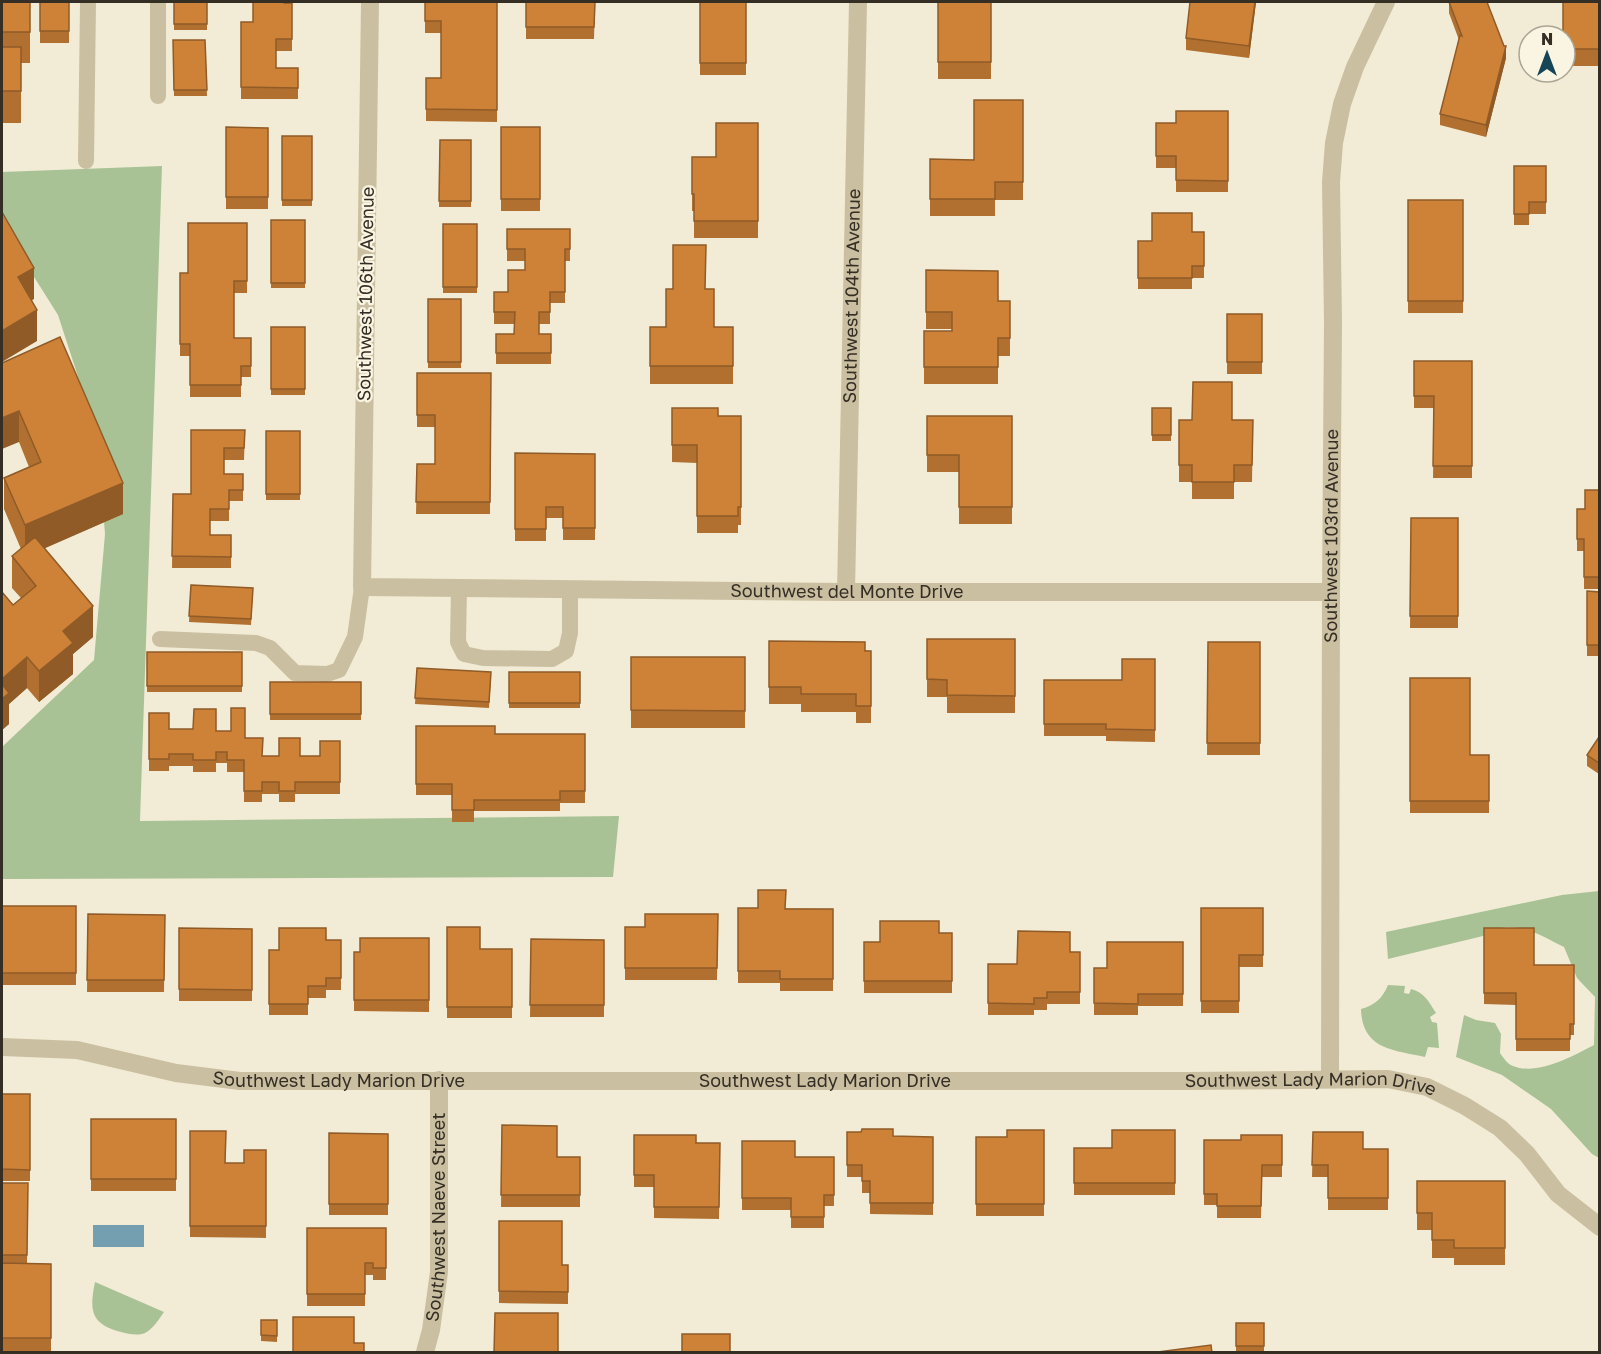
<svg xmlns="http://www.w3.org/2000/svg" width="1601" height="1354" font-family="'Golos Text',sans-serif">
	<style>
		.green { fill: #a8c295 }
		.water { fill: #739fb1 }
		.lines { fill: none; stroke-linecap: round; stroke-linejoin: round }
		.lane { stroke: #cbbfa1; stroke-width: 16 }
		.street { stroke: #cbbfa1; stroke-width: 18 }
		.wall { fill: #b17030 }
		.shaded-wall { fill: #905b27 }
		.building { fill: #ce8238; stroke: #905b27; stroke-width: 1.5 }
		.labels { text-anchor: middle; stroke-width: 4.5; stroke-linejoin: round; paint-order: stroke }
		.street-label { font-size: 18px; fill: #342e25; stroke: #faf5e2 }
	</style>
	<rect width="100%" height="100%" fill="#f2ecd6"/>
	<path class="green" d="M162,166L140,821L619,816L613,877L2,879V747L94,660L105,534L97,435L58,315L2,226V172Z
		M1599,891V1158L1592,1154L1551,1109L1502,1075L1456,1057L1464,1015L1476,1020L1495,1023L1501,1034L1500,1053C1503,1057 1507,1064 1513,1066C1537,1076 1573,1056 1594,1045L1595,997L1577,978L1564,947C1537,934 1512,916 1483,936L1388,959L1386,932L1562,895Z
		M1388,985L1405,986L1404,993L1409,994L1411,989C1424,992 1429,1002 1436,1013L1430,1017L1432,1022L1437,1023L1439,1048L1428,1047L1425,1057C1394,1050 1362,1050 1361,1009C1375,1005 1382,999 1388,985Z
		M95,1282L164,1312C159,1319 153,1329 145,1333C137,1336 129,1334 121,1332C91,1324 89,1311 95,1282Z"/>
	<path class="water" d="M93,1225H144V1247H93Z"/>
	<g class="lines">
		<path class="lane" d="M158,2V96
			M86,161L88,2
			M459,588L458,642L464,654L483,658L552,659L566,651L570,633V589
			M160,639L256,643L270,648L295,673L327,674L339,670L355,637L362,587"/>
		<g class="street">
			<path id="s1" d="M370,2L362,587L846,592H1331"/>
			<path id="s2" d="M846,592L858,2"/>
			<path id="s3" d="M2,1047L77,1050L176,1073L240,1081H1184L1388,1079L1427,1087L1465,1106L1500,1128L1527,1154L1558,1194L1600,1227"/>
			<path id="s4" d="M1330,1079L1331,592L1333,322L1331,182L1334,143L1342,104L1355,67L1386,2"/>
			<path id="s5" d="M425,1352L431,1330L439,1272V1080"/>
		</g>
	</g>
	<path class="wall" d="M2,2H30V63H21V123H2Z
		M40,2H69V43H40Z
		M174,2H207V30H174Z
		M425,2H497V122L426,121V78H441V33H425Z
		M526,2H595L594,39H526Z
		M700,2H746V75H700Z
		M938,2H991V79H938Z
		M1190,2H1256L1249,58L1186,50V38Z
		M1449,2L1506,58L1486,137L1440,125V114L1459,40L1449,13Z
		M1599,2V66H1565V36Z
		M284,3H292V51H276V68H298V99H241V22H253Z
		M173,40H205L207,96H174Z
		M1023,100V200H995V216H930V159L974,160Z
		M1228,111V192H1176V168H1156V123H1176Z
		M758,123V238H694V211H692V157H716Z
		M226,127L268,128V209H226Z
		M501,127H540V211H501Z
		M282,136H312V206H282Z
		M440,140H471V207H439Z
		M1514,166H1546V214H1529V225H1514Z
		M1408,200H1463V313H1408Z
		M271,220H305V288H271Z
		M247,223V293H234V338H251V377H241V397H190V356H180V273H188Z
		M443,224H477V293H443Z
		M507,229H570V261H565V303H550V324H539V334H551V364H496V334H514V324H494V292H508L525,270V261H507Z
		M1192,232H1204V278H1192V289H1138V241H1152Z
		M926,270L998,301H1010V356H998V384H924V331H952V329H926Z
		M706,289L714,327H733V384H650V327H666Z
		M428,299H461V368H428Z
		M1227,314H1262V374H1227Z
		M271,327H305V395H271Z
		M1414,361H1472V478H1433L1434,408H1414Z
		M2,363L123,514L44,548L93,637L73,654V674L39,702L27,688L9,704V724L2,730V592L13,605L21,598L12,588V556L21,549L4,509V478L29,467L19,442Z
		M417,373H491L490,514H416L417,464H435V427H417Z
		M672,408L718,416H741V525H738V533H697V463L672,462Z
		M1152,408H1171V441H1152Z
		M927,416H1012V524H959V472H927Z
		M1179,420H1253L1252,482H1234V499H1192V482H1179Z
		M191,430H245L244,460H224V474H243V501H229V521H210V535H231V568H172L173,494H191Z
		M266,431H300V500H266Z
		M515,453L595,454V540H563V518H546V541H515Z
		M1599,490V589H1584V551H1577V509H1585Z
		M1411,518H1458V628H1410Z
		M191,585L253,588L251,625L189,622Z
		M1587,591L1599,592V656H1587Z
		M927,639H1015V713H947V697H927Z
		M769,641L871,651V723H856V712H801V704H769Z
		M1208,642H1260V755H1207Z
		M147,652H242V692H147Z
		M631,657H745V728H631Z
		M1155,659V742L1106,741V736H1044V680H1122Z
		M417,668L491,678L489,708L415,704Z
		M509,672H580V708H509Z
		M1410,678L1470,755H1489V813H1410Z
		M270,682H361V720H270Z
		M149,713L169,729L216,731L245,738L262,756H320L340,741V794H295V802H279V794H262V802H244V772H227V763H216V772H193V766H169V771H149Z
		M416,726L495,734H585V803H560V811H474V822H452V795H416Z
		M1599,737V774L1587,766V755Z
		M2,906H76V985H2Z
		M738,908L833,909V991H780V983H738Z
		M1201,908H1263V967H1239V1013H1201Z
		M88,914L165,915L164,992H87Z
		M718,914L717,980H625V927H645Z
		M447,927L480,949H512V1018H447Z
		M179,928L252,929V1001H179Z
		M1484,928L1534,965H1574V1035H1570V1051H1516V1005L1484,1004Z
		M939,933H952V993H864V942H880Z
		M429,938V1012L354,1011V952H360Z
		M531,939L604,940V1017H530Z
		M326,940H341V990H326V998H308V1015H269V950H279Z
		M1183,942V1006H1138V1015H1094V968H1107Z
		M1070,952H1080V1004H1047V1010H1034V1015H988V964H1017Z
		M2,1094H30V1181H2Z
		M91,1119H176V1191H91Z
		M502,1125L557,1157H580V1207H501Z
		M1044,1130V1216H976V1137H1007Z
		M1175,1130V1195H1074V1148H1112Z
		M190,1131L226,1163H244L266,1150V1238L190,1237Z
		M847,1132L893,1136L933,1137V1215L870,1214V1193H862V1177H847Z
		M1313,1132L1363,1149H1388V1210H1328V1177H1312Z
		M329,1133L388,1134V1215H329Z
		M634,1135L696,1143H720L719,1219L654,1218V1187H634Z
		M1282,1135V1177H1262L1261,1218H1217V1205H1204V1140H1241Z
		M742,1141L795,1157H834V1206H824V1228H791V1210H742Z
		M1417,1181H1505V1265H1454V1258H1432V1230H1417Z
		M2,1183H28L27,1264H51V1353H2Z
		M499,1221L562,1265H568V1304L499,1303Z
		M307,1228H386V1280H373V1275H365V1306H307Z
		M261,1320H277V1342L261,1341Z
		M1236,1323H1264V1352H1236Z"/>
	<path class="shaded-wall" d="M1255,2H1256L1249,58V46Z
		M1506,46V58L1486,137V125Z
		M34,268V299L18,309V277Z
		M37,310V341L2,362V331Z
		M19,411V442L2,449V418Z
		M123,483V514L25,557V525Z
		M93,606V637L73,654V674L39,702V671L63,631Z
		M27,657V688L9,704V724L2,730V679Z"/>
	<path class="building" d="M2,2H30V32H2Z
		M40,2H69V31H40Z
		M174,2H207V24H174Z
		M253,2H284V3H292V39H276V68H298V88L241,87V22H253Z
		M425,2H497V110L426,109V78H441V21H425Z
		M526,2H595L594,27H526Z
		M700,2H746V63H700Z
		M938,2H991V62H938Z
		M1190,2H1255L1249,46L1186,38Z
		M1449,2H1487L1504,46H1506L1486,125L1440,114L1460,35L1462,36Z
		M1563,2H1599V49H1565V36H1563Z
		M173,40H205L207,90H174Z
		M2,47H21V91H2Z
		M974,100H1023V182H995V199H930V159L974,160Z
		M1176,111H1228V181L1176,180V156H1156V123H1176Z
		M716,123H758V221H694V194H692V157H716Z
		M226,127L268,128V197H226Z
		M501,127H540V199H501Z
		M282,136H312V200H282Z
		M440,140H471V201H439Z
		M1514,166H1546V202H1529V214H1514Z
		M1408,200H1463V301H1408Z
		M2,212L34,268L18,277L37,310L2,331Z
		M1152,213H1192V232H1204V266H1192V278H1138V241H1152Z
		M271,220H305V283H271Z
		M188,223H247V281H234V338H251V366H241V385H190V344H180V273H188Z
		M443,224H477V287H443Z
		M507,229H570V249H565V292H550V312H539V334H551V353H496V334H514L515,312H494V292H508V270H525V249H507Z
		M673,245H706L705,289H714V327H733V366H650V327H666V289H673Z
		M926,270L998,271V301H1010V338H998V367H924V331H952V312H926Z
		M428,299H461V362H428Z
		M1227,314H1262V362H1227Z
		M271,327H305V389H271Z
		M60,337L123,483L25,525L4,478L41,462L19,411L2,418V363Z
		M1414,361H1472V466H1433L1434,396H1414Z
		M417,373H491L490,502H416L417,464H435V415H417Z
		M1193,382H1232V420H1253L1252,465H1234V482H1192V465H1179V420H1192Z
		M672,408H718V416H741V507H738V516H697V445H672Z
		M1152,408H1171V435H1152Z
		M927,416H1012V507H959V455H927Z
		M191,430H245L244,448H224V474H243V490H229V509H210V535H231V557L172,556L173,494H191Z
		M266,431H300V494H266Z
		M515,453L595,454V528H563V507H546V529H515Z
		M1585,490H1599V577H1584V539H1577V509H1585Z
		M1411,518H1458V616H1410Z
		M35,537L93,606L63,631L73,643L39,671L27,657L2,679V592L13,605L36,586L12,556Z
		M191,585L253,588L251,619L189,616Z
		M1587,591L1599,592V645H1587Z
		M927,639H1015V696L947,695V680L927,679Z
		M769,641L865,642V651H871V706H856V694H801V687H769Z
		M1208,642H1260V743H1207Z
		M147,652H242V686H147Z
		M631,657H745V711L631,710Z
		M1122,659H1155V730L1106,729V724H1044V680H1122Z
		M417,668L491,672L489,702L415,698Z
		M509,672H580V703H509Z
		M1410,678H1470V755H1489V801H1410Z
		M270,682H361V714H270Z
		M2,684L9,693L2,699Z
		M231,708H245V738H263L262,756H279V738H300V756H320V741H340V782H295V791H279V782H262V791H244V760H227V752H216V760H193V754H169V759H149V713H169V729H193L194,709H216V731H231Z
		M416,726H495V734H585V791H560V800H474V810H452V784H416Z
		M1599,737V763L1587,755Z
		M758,890H786L785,909H833V979H780V971H738V908H758Z
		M2,906H76V973H2Z
		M1201,908H1263V955H1239V1001H1201Z
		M88,914L165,915L164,980H87Z
		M645,914H718L717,968H625V927H645Z
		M880,921H939V933H952V981H864V942H880Z
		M447,927H480V949H512V1007H447Z
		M179,928L252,929V990L179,989Z
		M279,928H326V940H341V978H326V986H308V1004H269V950H279Z
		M1484,928H1534V965H1574V1024H1570V1039H1516V993H1484Z
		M1018,931L1070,932V952H1080V992H1047V998H1034V1004L988,1003V964H1017Z
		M360,938H429V1000H354V952H360Z
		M531,939L604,940V1005H530Z
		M1107,942H1183V994H1138V1004L1094,1003V968H1107Z
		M2,1094H30V1170L2,1169Z
		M91,1119H176V1179H91Z
		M502,1125L557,1126V1157H580V1195H501Z
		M862,1129H893V1136L933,1137V1203H870V1181H862V1165H847V1132H861Z
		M1007,1130H1044V1204H976V1137H1007Z
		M1112,1130H1175V1183H1074V1148H1112Z
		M190,1131H226L225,1163H244V1150H266V1226H190Z
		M1313,1132H1363V1149H1388V1198H1328V1165H1312Z
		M329,1133L388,1134V1204H329Z
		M634,1135H696V1143H720L719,1207H654V1175H634Z
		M1241,1135H1282V1165H1262L1261,1206H1217V1194H1204V1140H1241Z
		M742,1141H795V1157H834V1195H824V1217H791V1198H742Z
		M1417,1181H1505V1248H1454V1240H1432V1213H1417Z
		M2,1183H28L27,1255H2Z
		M499,1221H562V1265H568V1292L499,1291Z
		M307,1228H386V1268H373V1263H365V1294H307Z
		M2,1263L51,1264V1338H2Z
		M495,1313H558V1353H494Z
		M293,1317H354V1343H364V1353H293Z
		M261,1320H277V1336L261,1335Z
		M1236,1323H1264V1346H1236Z
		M682,1334H730V1353H682Z
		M1211,1345L1212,1353H1150Z"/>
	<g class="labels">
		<g class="street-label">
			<text transform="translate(366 294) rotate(-89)" y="6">Southwest 106th Avenue</text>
			<text dy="6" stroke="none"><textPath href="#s2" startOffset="296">Southwest 104th Avenue</textPath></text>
			<text dy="6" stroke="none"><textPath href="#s4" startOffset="543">Southwest 103rd Avenue</textPath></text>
			<text dy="6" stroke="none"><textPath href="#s1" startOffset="1070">Southwest del Monte Drive</textPath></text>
			<text dy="6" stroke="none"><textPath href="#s3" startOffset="340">Southwest Lady Marion Drive</textPath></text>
			<text dy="6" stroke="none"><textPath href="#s3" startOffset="826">Southwest Lady Marion Drive</textPath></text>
			<text dy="6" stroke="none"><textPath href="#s3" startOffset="1312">Southwest Lady Marion Drive</textPath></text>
			<text dy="6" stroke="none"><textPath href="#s5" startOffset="136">Southwest Naeve Street</textPath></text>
		</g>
	</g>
	<rect width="1601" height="1354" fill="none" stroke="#342e25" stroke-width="6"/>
	<g transform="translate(1547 54)"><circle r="28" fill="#faf5e2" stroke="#aba596" stroke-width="1.5"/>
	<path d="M0-4.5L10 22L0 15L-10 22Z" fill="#184458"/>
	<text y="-9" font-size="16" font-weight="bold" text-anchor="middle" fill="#342e25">N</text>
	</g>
</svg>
